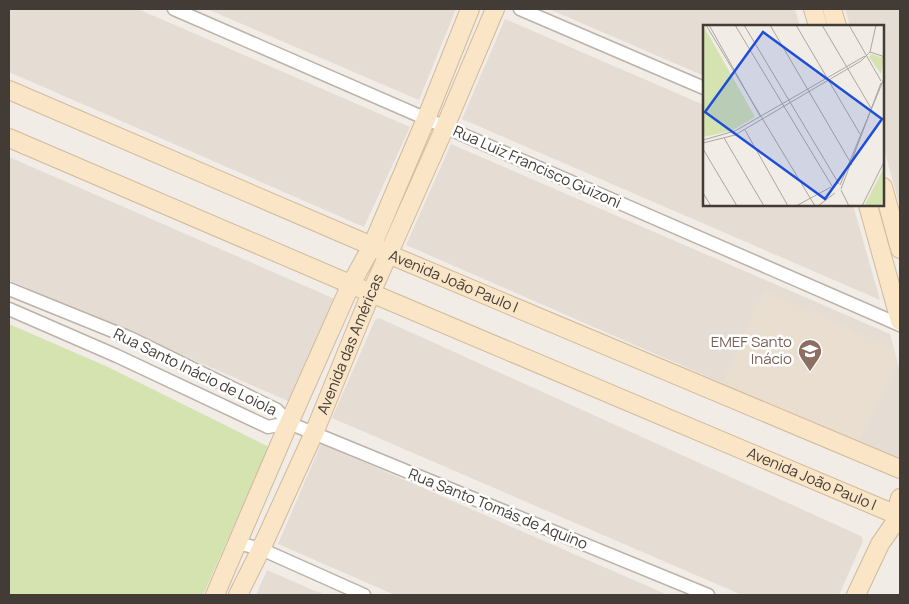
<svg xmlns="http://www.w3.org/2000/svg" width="909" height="604" font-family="Manrope,sans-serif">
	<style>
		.residential { fill: #e5ddd4 }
		.education { fill: #eaded0 }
		.green { fill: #d5e3b1 }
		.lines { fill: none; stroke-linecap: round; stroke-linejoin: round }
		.street-casing { stroke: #bcb2a9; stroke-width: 15 }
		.secondary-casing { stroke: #d1ba9b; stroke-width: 20 }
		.street { stroke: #fff; stroke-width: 12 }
		.secondary { stroke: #fae5c7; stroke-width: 18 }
		.labels { text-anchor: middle; stroke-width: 5; stroke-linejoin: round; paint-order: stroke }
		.street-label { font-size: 15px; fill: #433c36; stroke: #fff }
		.education-label { font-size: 15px; fill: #785e54; stroke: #fff; text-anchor: end }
		.inset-road { fill: none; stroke: #aba6a0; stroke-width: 1 }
		.view { fill: #1d4ed8; fill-opacity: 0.15; stroke: #1d4ed8; stroke-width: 2.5 }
		.inset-edge { fill: none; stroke: #433c36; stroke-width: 2.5 }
	</style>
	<rect width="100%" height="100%" fill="#f1ece6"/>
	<path class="residential" d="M9,9H138L410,127L364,227L9,72Z
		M207,9H456L419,100Z
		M549,9H795L800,26H704V76Z
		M845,9H900V207L883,145V26H850Z
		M505,19L704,105V205H853L880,300L462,119Z
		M451,144L890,334L900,372V461L406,245Z
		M9,157L335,299L288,401L9,280Z
		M379,318L861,536L863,541L839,595H742L332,418L375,320Z
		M321,444L368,464L668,595H395L278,544Z
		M267,570L313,590L326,595H256Z"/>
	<path class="education" d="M764,291L893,348L897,362L859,443L722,383Z"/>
	<path class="green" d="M9,324L108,367L269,447L203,595H9Z"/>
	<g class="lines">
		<g class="street-casing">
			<path id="street" d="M174,9L900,325
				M520,9L704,88
				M9,289L130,338L277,410L289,423L708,595
				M9,309L117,356L268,427L289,423
				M238,543L261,549L364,595"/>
		</g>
		<g class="secondary-casing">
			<g id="secondary">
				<path d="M813,9L818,26"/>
				<path d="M832,9L837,26"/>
				<path id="s1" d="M9,90L372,246L388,254L900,469"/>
				<path id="s2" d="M9,138L371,293L897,515"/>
				<path d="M883,187L900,249"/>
				<path d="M868,205L900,321"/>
				<path d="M900,498C897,507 897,515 900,524"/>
				<path d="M215,595L285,432L351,284L372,246L426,119L470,9"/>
				<path id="s3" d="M238,595L261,549L314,433L371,293L445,127L495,9"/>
				<path d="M856,595L880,544L898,518"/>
			</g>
		</g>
		<use href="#street" class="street"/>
		<use href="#secondary" class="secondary"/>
	</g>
	<defs>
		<g id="school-pin" transform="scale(1.25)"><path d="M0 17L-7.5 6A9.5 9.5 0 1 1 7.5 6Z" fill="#8d6e63" stroke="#fff"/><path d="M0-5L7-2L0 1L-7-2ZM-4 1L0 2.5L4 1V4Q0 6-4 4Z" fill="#fff"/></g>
	</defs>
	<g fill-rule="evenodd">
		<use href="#school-pin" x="810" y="351"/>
	</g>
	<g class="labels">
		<g class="street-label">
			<text transform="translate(537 167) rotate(24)" y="5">Rua Luiz Francisco Guizoni</text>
			<text dy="5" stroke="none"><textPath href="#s1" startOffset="484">Avenida João Paulo I</textPath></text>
			<text dy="5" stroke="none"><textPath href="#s3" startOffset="275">Avenida das Américas</textPath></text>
			<text transform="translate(195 372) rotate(26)" y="5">Rua Santo Inácio de Loiola</text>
			<text dy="5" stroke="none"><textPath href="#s2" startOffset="872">Avenida João Paulo I</textPath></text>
			<text transform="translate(498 509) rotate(22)" y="5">Rua Santo Tomás de Aquino</text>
		</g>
		<g class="education-label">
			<text x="792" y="347">EMEF Santo<tspan x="792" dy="17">Inácio</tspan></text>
		</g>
	</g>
	<g transform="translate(703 25)">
		<rect width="181" height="181" fill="#f1ece6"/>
		<path d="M0,0L52,92L28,106L0,112ZM168,29L181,33L178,49L166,32ZM181,143V181H161Z" fill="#d5e3b1"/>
		<path class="inset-road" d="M3,0L112,181M6,0L57,91M32,0L129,161M41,0L136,159M67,0L149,140M93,0L157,109M119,0L168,83M146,0L178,56M167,27L182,32M42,105L85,181M21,113L61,181M0,115L32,106L162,31M0,118L32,110L158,36L167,27L173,0M0,124L34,181M137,160L182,51M138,164L178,58M138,165L146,181M0,168L8,181M93,181L128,162M115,181L132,168M159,181L182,135"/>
		<path class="view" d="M60,7L179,94L122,174L2,87Z"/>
		<rect width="181" height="181" class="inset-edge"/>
	</g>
	<rect width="909" height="604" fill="none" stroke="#433c36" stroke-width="20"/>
</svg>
